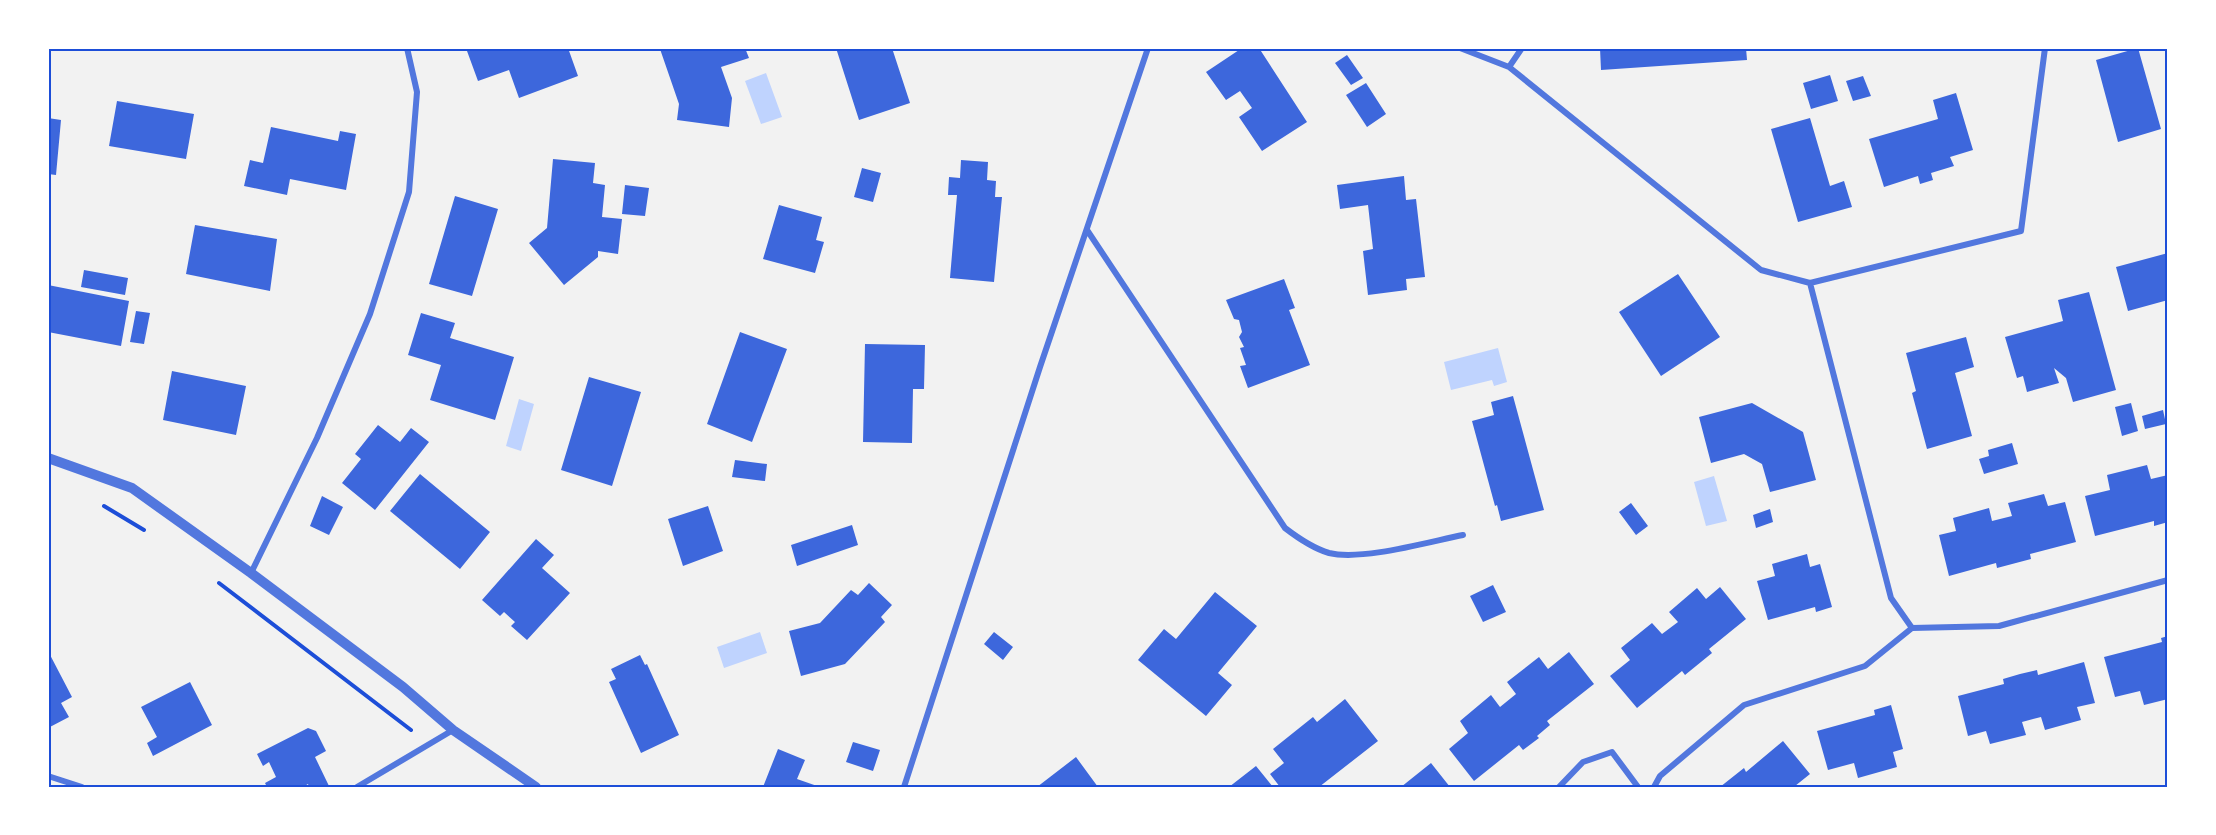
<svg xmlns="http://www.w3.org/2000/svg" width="2216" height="835" font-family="'Sofia Sans Condensed',sans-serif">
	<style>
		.water { fill: #bfd3fe }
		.building { fill: #3d67dc }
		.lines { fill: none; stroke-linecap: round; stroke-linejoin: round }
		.path { stroke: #1d4ed8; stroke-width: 4 }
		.minor { stroke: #5277de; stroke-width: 6 }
		.tertiary { stroke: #5277de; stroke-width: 10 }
		.neatline { fill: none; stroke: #1d4ed8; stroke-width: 2 }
	</style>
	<rect width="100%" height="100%" fill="#f2f2f2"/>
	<path class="water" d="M766,73L782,117L761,124L745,81Z
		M1498,348L1507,382L1494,386L1492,380L1451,390L1444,362Z
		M519,399L534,404L521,451L506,446Z
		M1714,476L1727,521L1706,526L1694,482Z
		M760,632L767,653L724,668L717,647Z"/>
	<path class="building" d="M475,48H568L578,76L519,98L509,70L478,81L467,51Z
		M745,48L749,58L721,67L732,98L729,127L677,120L679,104L660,49Z
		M836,48H892L910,103L859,120Z
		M1242,48H1259L1307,122L1262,151L1239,117L1252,108L1240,91L1226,100L1206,72Z
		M1600,48H1746L1747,60L1601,70Z
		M2138,48L2161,129L2118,142L2096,60Z
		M1347,55L1363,78L1351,85L1335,63Z
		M1830,75L1838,101L1811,109L1803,83Z
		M1863,76L1871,96L1853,101L1846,81Z
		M1366,83L1386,114L1367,127L1346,95Z
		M1956,93L1973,150L1950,157L1954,166L1931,173L1933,180L1920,184L1918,176L1884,187L1869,139L1938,119L1933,100Z
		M117,101L194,114L186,159L109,146Z
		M48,118L61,120L56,175L48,174Z
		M1810,118L1830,186L1844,181L1852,207L1798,222L1771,129Z
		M271,127L338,141L340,131L356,134L346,190L290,179L287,195L244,186L250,160L263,163Z
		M553,159L595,163L593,183L605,185L602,217L622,219L618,254L598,251V257L564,285L529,243L547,228Z
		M961,160L988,162L987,180L996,181L995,197H1002L994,282L950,278L957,195H948L949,177L960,178Z
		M862,168L881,173L873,202L854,197Z
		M1404,176L1406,200L1416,199L1425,277L1406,279L1407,290L1368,295L1363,251L1373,249L1368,205L1340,209L1337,185Z
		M625,185L649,188L645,216L622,214Z
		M455,196L498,209L472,296L429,284Z
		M779,205L822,217L816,240L824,242L815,273L763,259Z
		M195,225L277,239L270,291L186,274Z
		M2168,253V300L2128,311L2116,267Z
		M84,270L128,278L125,295L81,287Z
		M1678,274L1720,337L1661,376L1619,312Z
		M1284,279L1295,308L1289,310L1310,365L1248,388L1240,366L1246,365L1240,348L1244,347L1239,337L1242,332L1239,320L1234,319L1226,300Z
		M48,285L129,301L121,346L48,332Z
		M2089,292L2116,390L2073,402L2066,378L2054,368L2059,383L2027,392L2023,376L2017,378L2005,337L2063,321L2058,300Z
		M136,311L150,313L144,344L130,342Z
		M421,313L455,323L450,338L514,357L495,420L430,400L441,365L408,355Z
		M740,332L787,349L752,442L707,424Z
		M1966,337L1974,367L1955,373L1972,436L1927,449L1912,393L1916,391L1906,353Z
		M865,344L925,345L924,389H913L912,443L863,442Z
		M172,371L246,386L236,435L163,420Z
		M589,377L641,392L612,486L561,470Z
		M1513,396L1544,510L1501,521L1497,505L1495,506L1472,421L1494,415L1491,402Z
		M1752,403L1803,432L1816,480L1770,492L1762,464L1744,454L1711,463L1699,417Z
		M2131,403L2138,431L2122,436L2115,407Z
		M2163,410L2166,424L2145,429L2142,416Z
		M378,425L400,442L411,428L429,442L375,510L342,483L361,459L355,454Z
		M2012,443L2018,464L1984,474L1979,459L1989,456L1988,450Z
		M735,460L767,464L765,481L732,477Z
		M2147,465L2151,479L2168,475V522L2154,526V521L2095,536L2085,496L2110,490L2107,475Z
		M420,474L490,532L460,569L390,511Z
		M2044,494L2048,506L2065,502L2076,542L2030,554L2031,559L1997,568L1996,563L1949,576L1939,535L1956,531L1953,518L1989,508L1992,521L2012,516L2008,503Z
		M322,496L343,507L329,535L310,526Z
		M1631,503L1648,526L1636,535L1619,512Z
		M708,506L723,551L683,566L668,519Z
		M1770,509L1773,522L1756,528L1753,515Z
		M852,525L858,545L797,566L791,545Z
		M536,539L554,555L542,568L570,593L527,640L511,626L515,622L504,612L500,616L482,600Z
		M1807,554L1810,567L1820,564L1832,607L1816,612L1815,607L1768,620L1757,581L1775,576L1772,564Z
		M869,583L892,605L881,617L885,622L845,664L801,676L789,631L820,623L851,590L858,595Z
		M1493,585L1506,612L1483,622L1470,596Z
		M1720,587L1746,619L1709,649L1712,653L1685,675L1682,671L1637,708L1610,676L1630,660L1621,648L1652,623L1662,634L1678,622L1669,612L1697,588L1706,599Z
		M1215,592L1257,626L1218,673L1232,685L1206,716L1138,660L1164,629L1176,639Z
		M994,632L1013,647L1003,660L984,644Z
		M2168,636V699L2144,705L2140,691L2115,697L2104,657L2162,642L2161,638Z
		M48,651L72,697L61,703L69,717L48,728Z
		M1569,652L1594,684L1547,721L1550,725L1537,736L1539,738L1523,750L1519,745L1474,781L1449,749L1468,733L1460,721L1491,695L1500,707L1516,694L1507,682L1539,657L1548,669Z
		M640,655L645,665L647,664L679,735L641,753L609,682L616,679L611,669Z
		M2084,662L2095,703L2077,707L2081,720L2045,730L2041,717L2022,722L2026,735L1990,744L1986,731L1968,736L1958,696L2004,684L2003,679L2020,674L2037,670L2038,675Z
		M190,682L212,725L153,756L147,743L157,737L141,707Z
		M1345,699L1378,741L1319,787H1280L1270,774L1284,763L1273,749L1313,717L1317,722Z
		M1891,705L1903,749L1893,752L1897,767L1858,778L1854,763L1828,770L1817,731L1875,715L1874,710Z
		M308,728L316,731L326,751L315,757L329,786L309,787L308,784L303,787H267L265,783L276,777L269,762L263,766L257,754Z
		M1783,741L1810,774L1795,786L1796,787H1720L1744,768L1746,772Z
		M853,742L880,750L873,771L846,762Z
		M778,749L805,760L797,779L820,787H763Z
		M1076,757L1098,787H1037Z
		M1431,763L1450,787H1401Z
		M1256,766L1273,787H1229Z"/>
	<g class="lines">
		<path class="path" d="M104,506L144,530
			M219,583L411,730"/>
		<path class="minor" d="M1460,48L1509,67L1761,270L1810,283L2021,231L2045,48
			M1509,67L1522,48
			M1087,230L1285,528C1298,538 1312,548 1329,553C1362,561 1428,542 1463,535
			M1810,283L1891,598L1912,628
			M251,573L317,438L370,314L409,192L417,92L407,48
			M48,776L82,787
			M357,787L453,730
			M904,787L1040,367L1148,48
			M1559,787L1583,762L1612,752L1638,787
			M1654,787L1660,776L1744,705L1865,666L1912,628L1999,626L2168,580"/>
		<path class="tertiary" d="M48,458L132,488L251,573L403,687L453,730L536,787"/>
	</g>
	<rect width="2216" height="835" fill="none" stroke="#ffffff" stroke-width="99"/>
	<rect x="50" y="50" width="2116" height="736" class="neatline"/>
</svg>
